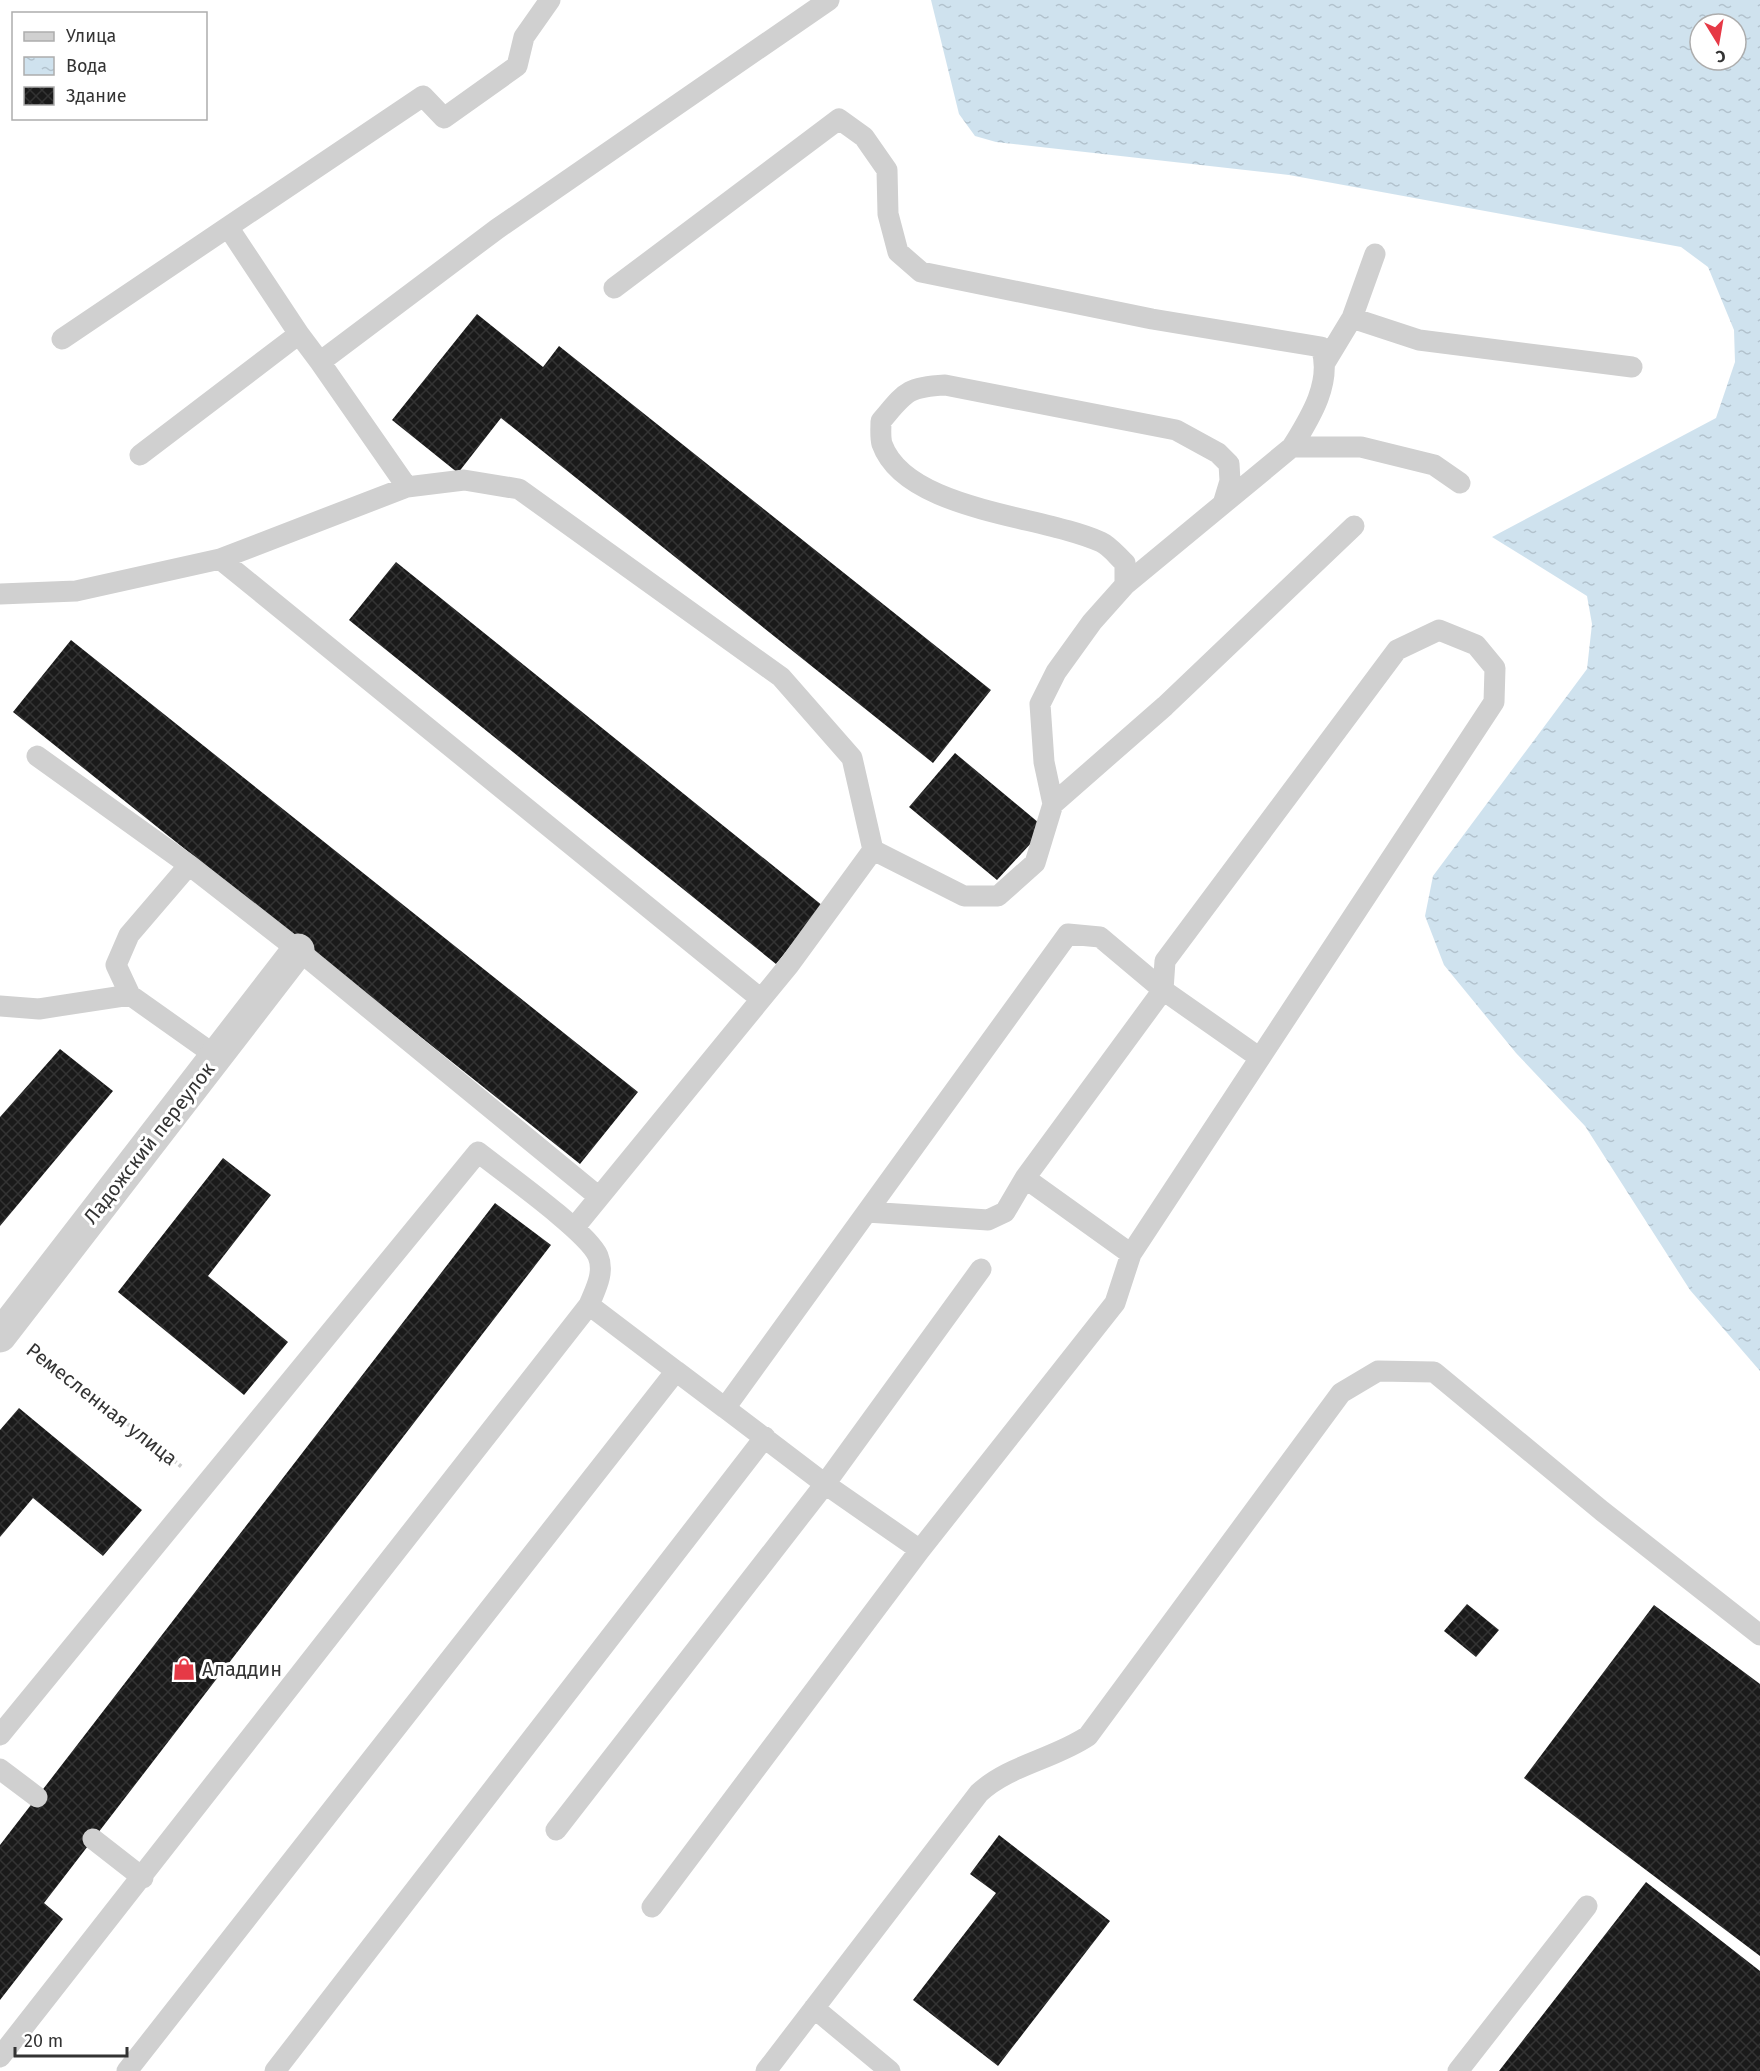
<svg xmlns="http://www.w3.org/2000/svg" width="1760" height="2071" font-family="'Fira Sans',sans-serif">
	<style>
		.water { fill: url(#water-ripples); fill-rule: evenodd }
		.building { fill: url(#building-cross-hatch) }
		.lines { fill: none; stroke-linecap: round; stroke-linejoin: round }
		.path { stroke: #cdcdcd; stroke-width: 4; stroke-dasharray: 3 3; stroke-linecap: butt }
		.lane { stroke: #d0d0d0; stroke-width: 21 }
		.street { stroke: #d0d0d0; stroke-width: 33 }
		.labels { text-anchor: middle; stroke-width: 6; stroke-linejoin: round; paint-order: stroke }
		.street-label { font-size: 20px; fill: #333; stroke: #fff }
		.poi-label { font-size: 20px; fill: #333; stroke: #fff; text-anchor: start }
	</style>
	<defs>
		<pattern id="water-ripples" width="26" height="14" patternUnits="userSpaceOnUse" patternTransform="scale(1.5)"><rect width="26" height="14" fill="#cfe2ee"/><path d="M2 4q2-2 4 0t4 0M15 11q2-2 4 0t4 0" fill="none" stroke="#b2c2cd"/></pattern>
		<pattern id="building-cross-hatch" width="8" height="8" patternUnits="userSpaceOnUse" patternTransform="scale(1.5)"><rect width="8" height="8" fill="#1a1a1a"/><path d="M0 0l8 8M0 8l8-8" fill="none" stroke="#333"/></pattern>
	</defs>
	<rect width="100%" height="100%" fill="#fff"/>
	<path class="water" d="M931,0H1760V1371L1690,1290L1585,1126L1516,1053L1444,965L1425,916L1433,876L1587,669L1592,624L1587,596L1492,537L1716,418L1735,362L1734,330L1708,267L1681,247L1289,175L996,142L975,136L959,114ZM1700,24H1736V60H1700Z"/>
	<path class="building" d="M477,314L543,367L559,346L991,690L933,763L501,418L458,473L392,420Z
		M396,562L823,906L776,964L349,620Z
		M71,640L638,1092L580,1164L13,712Z
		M955,753L1045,828L997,880L909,807Z
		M60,1049L113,1091L0,1226V1117Z
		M223,1158L271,1195L208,1276L288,1342L244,1395L118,1292Z
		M495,1203L551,1245L44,1903L63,1919L0,2000V1845Z
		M19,1408L142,1510L103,1556L33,1498L0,1537V1430Z
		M1467,1604L1499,1630L1476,1657L1444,1631Z
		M1654,1605L1760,1684V1956L1524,1778Z
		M999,1835L1110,1921L998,2066L913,2000L996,1893L970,1874Z
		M1646,1882L1760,1971V2071H1499Z"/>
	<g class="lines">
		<path class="path" d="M33,1349L182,1467"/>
		<path class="lane" d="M228,227L423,96L444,118L517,66L524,37L550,0
			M614,288L839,119L864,137L887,170L888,214L898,252L921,272L1152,319L1321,347C1333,382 1310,418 1292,447L1125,585L1092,622L1056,672L1040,704L1044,762L1053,804L1035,863L998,896H964L873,850
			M1352,318L1375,254
			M62,339L228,227L299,334
			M1326,361L1352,318L1419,340L1632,367
			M1292,447H1361L1434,465L1460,483
			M140,455L299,334L320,362
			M407,487L320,362L497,229L829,0
			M220,559L761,999
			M1125,585V563C1118,557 1110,546 1101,542C1042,515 906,511 882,444C880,437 881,429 881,421C905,393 906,387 945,385L1176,430L1218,453L1229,464L1230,481L1223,504
			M0,594L76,591L220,559L407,487L464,480L519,489L781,677L852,758L873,850L789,965L574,1228
			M37,756L189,865L298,950L599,1197
			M1053,804L1165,706L1354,526
			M189,865L129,935L116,965L130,995L216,1056
			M0,1006L39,1009L130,995
			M1025,1178L1131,1254
			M676,1371L725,1408L1068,934L1100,937L1163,990L1260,1058
			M725,1408L825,1484L920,1550L1115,1303L1131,1254L1494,702L1495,668L1476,645L1439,630L1397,650L1165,961L1163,990L1025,1178L1005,1212L988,1220L867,1212
			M0,1735L478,1152C502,1171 588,1232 598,1256C605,1273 595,1290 589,1305L0,2057
			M0,1769L37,1797
			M556,1830L825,1484L981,1269
			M93,1839L143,1878
			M652,1907L920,1550
			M814,2008L890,2071
			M127,2071L676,1371L589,1305
			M275,2071L765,1437
			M766,2071L979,1793C1009,1765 1054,1759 1088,1736L1341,1393L1378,1371L1434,1372L1602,1511L1760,1635
			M1458,2071L1587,1906"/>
		<path class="street" d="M0,1336L298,950"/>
	</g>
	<defs>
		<g id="shop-bare" transform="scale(1.8)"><path d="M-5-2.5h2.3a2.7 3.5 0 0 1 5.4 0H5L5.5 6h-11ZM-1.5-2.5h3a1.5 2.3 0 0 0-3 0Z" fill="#e63946" stroke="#fff" stroke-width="2.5" paint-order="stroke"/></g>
	</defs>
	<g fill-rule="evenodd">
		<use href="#shop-bare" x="184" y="1669"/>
	</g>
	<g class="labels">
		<g class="street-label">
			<text transform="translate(149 1143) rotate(-52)" y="7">Ладожский переулок</text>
			<text transform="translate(102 1404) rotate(38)" y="7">Ремесленная улица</text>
		</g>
		<g class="poi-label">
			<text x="202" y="1676">Аладдин</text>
		</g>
	</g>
	<rect x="12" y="12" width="195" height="108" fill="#ffffff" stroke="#adadad" stroke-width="1.5"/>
	<rect x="24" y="32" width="30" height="9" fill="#d0d0d0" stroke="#adadad" stroke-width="1.5"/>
	<text x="66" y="42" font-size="18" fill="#333333">Улица</text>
	<rect x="24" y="57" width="30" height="18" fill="url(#water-ripples)" stroke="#adadad" stroke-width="1.5"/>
	<text x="66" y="72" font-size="18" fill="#333333">Вода</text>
	<rect x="24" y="87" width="30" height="18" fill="url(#building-cross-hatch)" stroke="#adadad" stroke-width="1.5"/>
	<text x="66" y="102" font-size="18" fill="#333333">Здание</text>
	<g transform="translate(1718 42) rotate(169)"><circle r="28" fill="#ffffff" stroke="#adadad" stroke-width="1.5"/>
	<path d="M0-4.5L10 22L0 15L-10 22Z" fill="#e63946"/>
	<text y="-9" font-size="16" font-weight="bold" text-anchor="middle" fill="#333333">С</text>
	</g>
	<path d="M15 2047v9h112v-9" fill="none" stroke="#333333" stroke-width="3"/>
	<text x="24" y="2047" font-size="18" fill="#333333" stroke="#ffffff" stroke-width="4.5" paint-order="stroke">20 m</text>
</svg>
